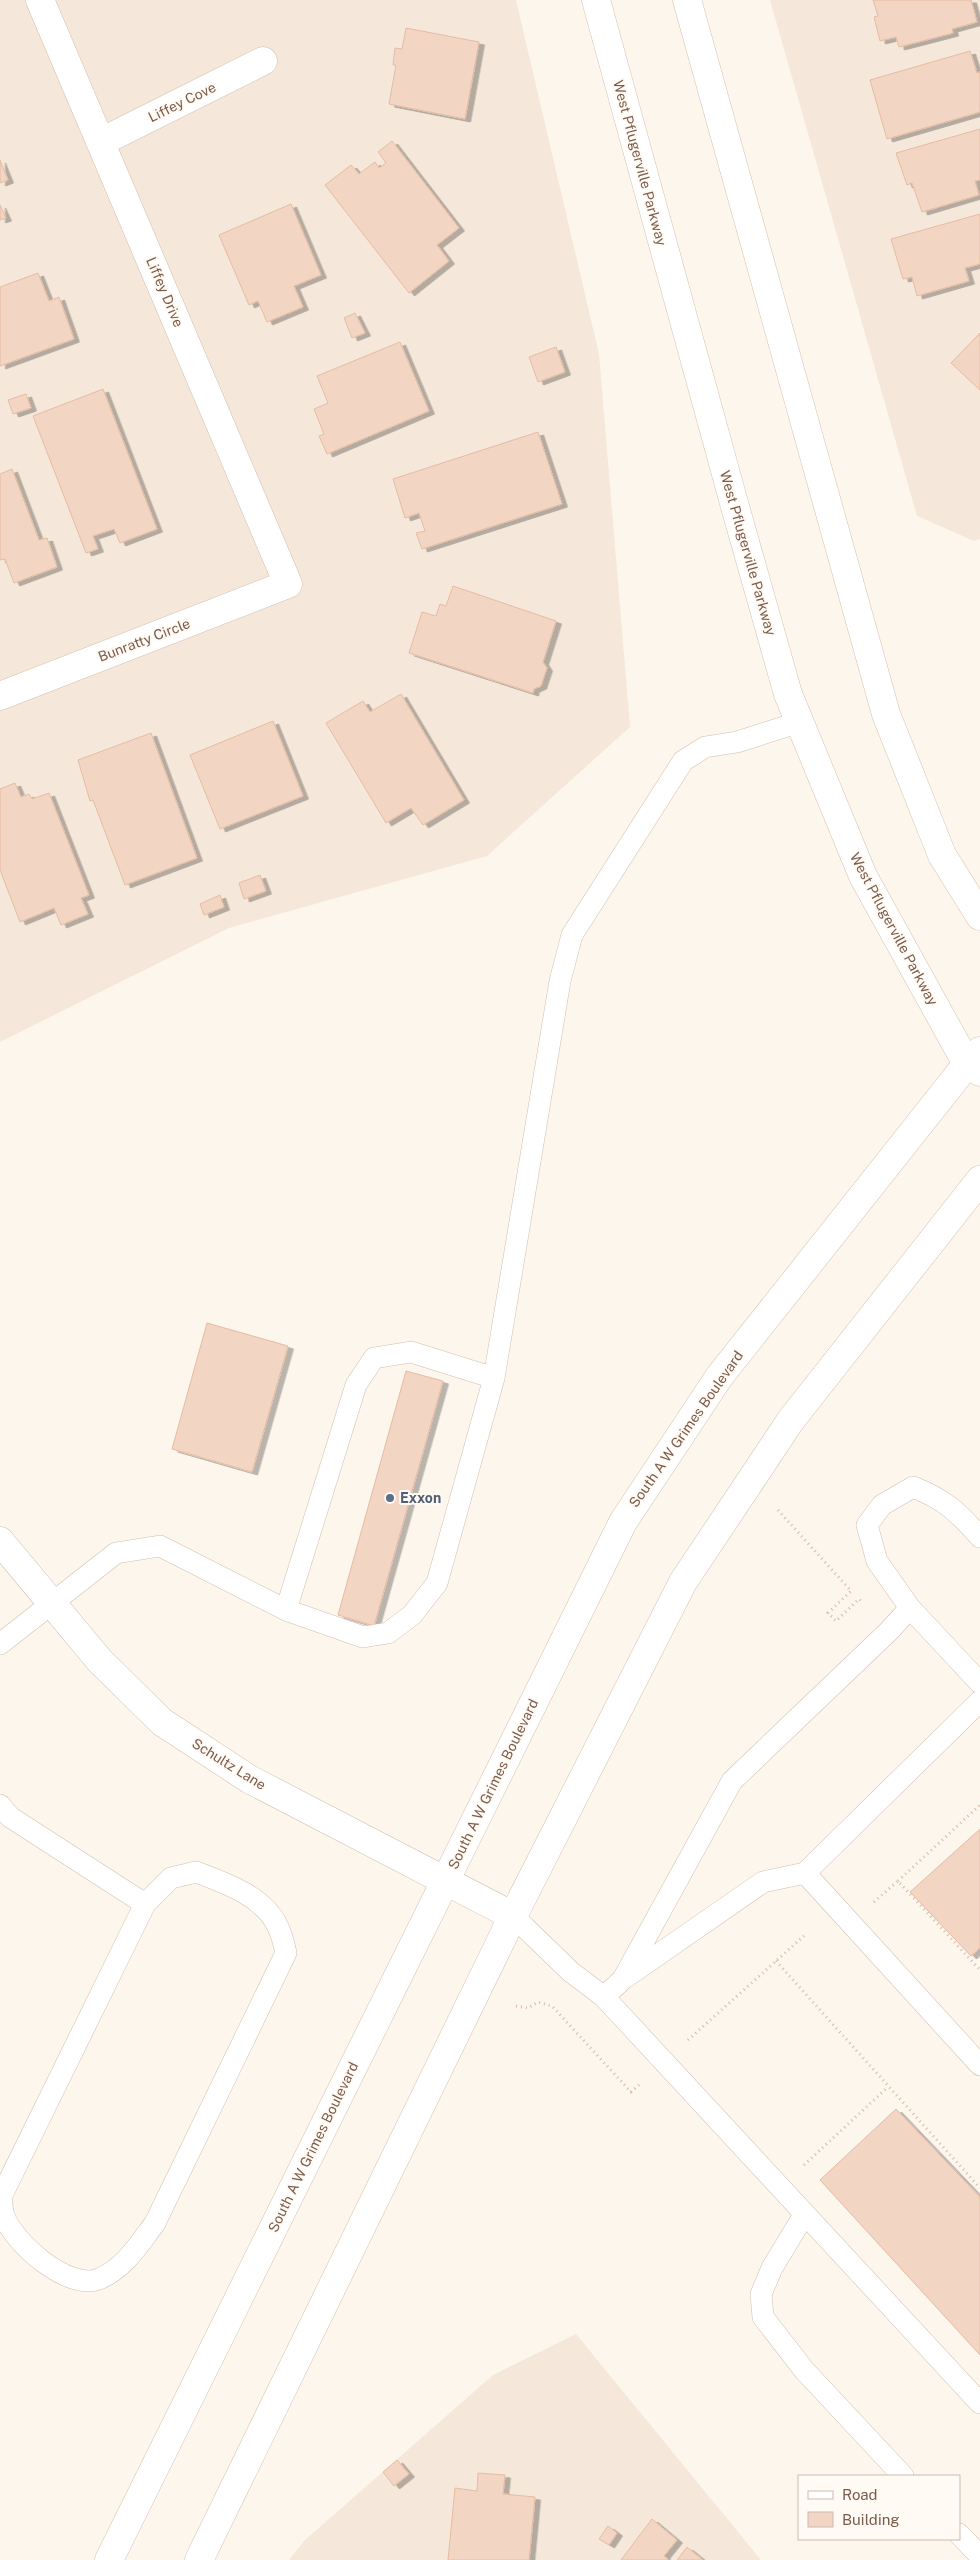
<svg xmlns="http://www.w3.org/2000/svg" width="980" height="2560" font-family="'Public Sans',sans-serif">
	<style>
		.residential { fill: #f5e8da }
		.building { fill: #f3d5c3; stroke: #e6bba3; filter: url(#shadow) }
		.lines { fill: none; stroke-linecap: round; stroke-linejoin: round }
		.service-casing { stroke: #d1beb0; stroke-width: 22 }
		.minor-casing { stroke: #d1beb0; stroke-width: 29 }
		.tertiary-casing { stroke: #d1beb0; stroke-width: 29 }
		.secondary-casing { stroke: #d6c0b0; stroke-width: 29 }
		.path { stroke: #d9b8a5; stroke-width: 3; stroke-dasharray: 1 4; stroke-linecap: butt }
		.service { stroke: #fff; stroke-width: 21 }
		.minor { stroke: #fff; stroke-width: 28 }
		.tertiary { stroke: #fff; stroke-width: 28 }
		.secondary { stroke: #fff; stroke-width: 28 }
		.service-dot { fill: #5c6f8a; stroke: #fffaf3; stroke-width: 2 }
		.labels { text-anchor: middle; stroke-width: 4; stroke-linejoin: round; paint-order: stroke }
		.street-label { font-size: 14px; fill: #7a5c4d; stroke: #fffaf3 }
		.service-label { font-size: 14px; font-weight: bold; fill: #4e5e75; stroke: #fffaf3; text-anchor: start }
	</style>
	<defs>
		<filter id="shadow"><feDropShadow dx="5.5" dy="3" stdDeviation="0" flood-color="#0004"/></filter>
	</defs>
	<rect width="100%" height="100%" fill="#fdf6ec"/>
	<path class="residential" d="M0,0H516L599,354L630,727L487,856L229,928L0,1042Z
		M770,0H980V539L974,541L917,516Z
		M576,2334L761,2560H289L305,2540L493,2375Z"/>
	<path class="building" d="M873,0H971L977,22L952,29L953,33L899,47L896,37L880,41L874,17L878,16Z
		M406,28L479,42L465,119L389,104L396,65H393L395,48L402,49Z
		M970,51L977,73L980,72V112L887,139L870,80Z
		M980,129V180L975,181L979,195L922,212L912,183L907,185L896,153Z
		M392,141L459,228L437,245L449,261L409,293L325,185L351,165L359,174L375,162L379,168L386,163L378,152Z
		M0,160L8,180L0,183Z
		M291,204L321,275L294,286L303,307L267,322L258,301L249,305L219,235Z
		M0,205L6,218L0,220Z
		M980,214V264L965,268L969,281L917,296L912,277L903,279L891,239Z
		M38,273L49,301L59,297L74,339L0,366V287Z
		M355,313L365,333L352,338L344,318Z
		M980,333V390L951,363Z
		M400,342L429,411L327,454L319,436L324,434L314,409L328,403L317,376Z
		M556,347L565,372L538,382L529,357Z
		M103,389L157,529L120,543L114,529L93,536L98,549L86,553L33,416Z
		M26,394L31,408L13,414L8,400Z
		M538,432L562,504L422,549L416,533L425,531L419,513L405,518L393,479Z
		M12,469L39,540L47,538L57,567L14,583L5,559L0,560V474Z
		M453,586L556,621L543,662L547,668L541,686L534,689L533,693L409,653L422,612L436,616L440,604L446,606Z
		M401,694L464,800L423,825L411,808L386,823L326,723L363,701L370,712Z
		M273,721L303,796L220,829L190,755Z
		M151,733L197,858L125,885L93,800L90,801L78,760Z
		M15,783L21,797L29,794L32,799L49,793L89,895L81,898L88,914L61,925L54,908L20,922L0,870V789Z
		M260,875L266,891L244,899L239,883Z
		M220,895L224,907L204,915L200,904Z
		M207,1323L288,1346L252,1472L172,1449Z
		M406,1371L443,1381L374,1626L338,1615Z
		M980,1829V1948L971,1956L910,1892Z
		M896,2109L980,2197V2355L820,2180Z
		M397,2460L409,2474L394,2486L383,2472Z
		M478,2473L505,2475L503,2494L535,2497L529,2560H448L455,2488L477,2491Z
		M652,2519L677,2540L664,2556L669,2560H621Z
		M608,2526L617,2533L609,2545L599,2539Z
		M687,2547L703,2560H677Z"/>
	<g class="lines">
		<g class="service-casing">
			<path id="service" d="M980,1537C958,1512 944,1499 913,1487L882,1505L867,1525L877,1561L910,1608L980,1683
				M286,1610L356,1385L374,1358L411,1352L494,1378
				M0,1644L116,1553L160,1546L286,1610L363,1637L388,1633L412,1615L437,1583L494,1378L560,981L572,935L683,761L705,747L737,742L800,722
				M0,1805L10,1817L145,1904
				M196,1872C225,1883 264,1896 278,1927C282,1935 284,1944 286,1953L155,2223C139,2244 125,2268 99,2279C68,2291 14,2243 4,2216C2,2210 2,2203 1,2197L145,1904L171,1878Z
				M805,1873L980,1701
				M513,1916L571,1972L604,1997L623,1979L732,1781L889,1631L910,1608
				M626,1977L763,1882L805,1873L980,2065
				M604,1997L980,2403
				M804,2215L772,2268L761,2294L763,2317L804,2370L903,2476
				M959,2534L980,2556"/>
		</g>
		<g class="minor-casing">
			<path id="minor" d="M101,142L263,61
				M0,696L288,584L40,0"/>
		</g>
		<g class="tertiary-casing">
			<path id="tertiary" d="M0,1541L100,1661L162,1722L249,1779L513,1916"/>
		</g>
		<g class="secondary-casing">
			<path id="secondary" d="M596,0L734,503L788,694L863,876L967,1064L980,1072
				M687,0L886,714L942,855L980,916
				M109,2560L623,1522L719,1377L967,1064L980,1051
				M199,2560L513,1916L683,1582L791,1420L980,1180"/>
		</g>
		<path class="path" d="M778,1510L851,1591L828,1613L836,1621L859,1599L863,1603
			M898,1881L980,1805
			M874,1902L898,1881L980,1970
			M776,1961L980,2188
			M516,2006L528,2008L538,2002L552,2006L631,2092L640,2084
			M688,2040L805,1935
			M804,2165L888,2087"/>
		<use href="#service" class="service"/>
		<use href="#minor" class="minor"/>
		<use href="#tertiary" class="tertiary"/>
		<use href="#secondary" class="secondary"/>
	</g>
	<circle class="service-dot" cx="390" cy="1498" r="5"/>
	<g class="labels">
		<g class="street-label">
			<text transform="translate(182 102) rotate(-26)" y="5">Liffey Cove</text>
			<text transform="translate(640 163) rotate(75)" y="5">West Pflugerville Parkway</text>
			<text transform="translate(165 292) rotate(67)" y="5">Liffey Drive</text>
			<text transform="translate(748 553) rotate(74)" y="5">West Pflugerville Parkway</text>
			<text transform="translate(144 640) rotate(-21)" y="5">Bunratty Circle</text>
			<text transform="translate(894 929) rotate(62)" y="5">West Pflugerville Parkway</text>
			<text transform="translate(686 1429) rotate(-55)" y="5">South A W Grimes Boulevard</text>
			<text transform="translate(229 1764) rotate(32)" y="5">Schultz Lane</text>
			<text transform="translate(493 1784) rotate(-64)" y="5">South A W Grimes Boulevard</text>
			<text transform="translate(313 2147) rotate(-64)" y="5">South A W Grimes Boulevard</text>
		</g>
		<g class="service-label">
			<text x="400" y="1503">Exxon</text>
		</g>
	</g>
	<rect x="798" y="2475" width="162" height="65" fill="#fffaf3" stroke="#cabbb1"/>
	<rect x="808" y="2491" width="25" height="8" fill="#ffffff" stroke="#cabbb1"/>
	<text x="842" y="2500" font-size="15" fill="#7a5c4d">Road</text>
	<rect x="808" y="2512" width="25" height="15" fill="#f3d5c3" stroke="#cabbb1"/>
	<text x="842" y="2525" font-size="15" fill="#7a5c4d">Building</text>
</svg>
